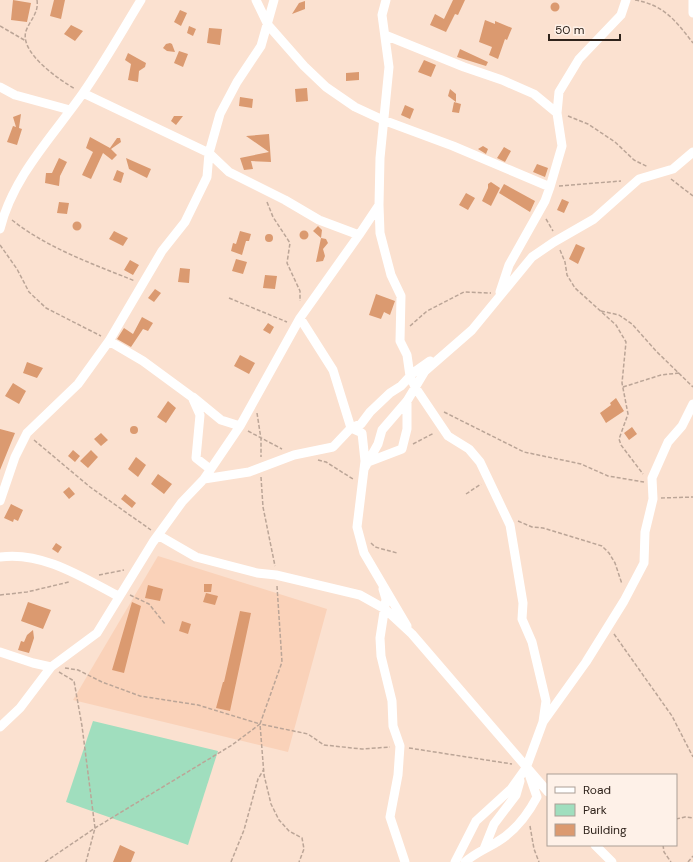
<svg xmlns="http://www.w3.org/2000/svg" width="693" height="862" font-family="'DM Sans',sans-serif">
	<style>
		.built { fill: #fad2b9 }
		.green { fill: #a0debe }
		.building { fill: #db9a70 }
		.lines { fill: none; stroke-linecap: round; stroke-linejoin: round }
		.path { stroke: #bba597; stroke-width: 1.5; stroke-dasharray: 4 2; stroke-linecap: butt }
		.minor { stroke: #fff; stroke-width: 9 }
	</style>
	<rect width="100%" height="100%" fill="#fbe1d0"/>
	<path class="built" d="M158,556L327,609L288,752L73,700Z"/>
	<path class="green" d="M93,721L218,751L188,845L66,802Z"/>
	<path class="building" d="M13,0L31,3L27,22L11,20Z
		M54,0H65L61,19L50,16Z
		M453,0H465L458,15L455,14L446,32L430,25L435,14L444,19Z
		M305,1V9L292,14L299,3Z
		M550.5 7a4.5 4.5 0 1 1 9 0a4.5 4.5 0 1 1-9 0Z
		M180,10L187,13L181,26L174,22Z
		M485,20L495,24V21L512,28L507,40L505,39L498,59L489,55L492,47L479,42Z
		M71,25L83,31L75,41L64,34Z
		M189,26L196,29L193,36L187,33Z
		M209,28L222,29L220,45L207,43Z
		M170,43L172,44L175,52L167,51L163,48L166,44Z
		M460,49L488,62L486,66L457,57Z
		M179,51L188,54L183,67L174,63Z
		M128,53L146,63L145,67L139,71L138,82L128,80L131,64L125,60Z
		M424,60L436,65L431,77L418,72Z
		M359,72V80L346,81V73Z
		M307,88L308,101L296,102L295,89Z
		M450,89L456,94V102L448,96Z
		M240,97L253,99L252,108L239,106Z
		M454,102L461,104L459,113L452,112Z
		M405,105L414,109L410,119L401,115Z
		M21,114L19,128L22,129L17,145L7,142L13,126L16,127L13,117Z
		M174,116H183L176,125L171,121Z
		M269,134L271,162L251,161L253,169L244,170L240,158L269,152L246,136Z
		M90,137L110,148L117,138H120L121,142L111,149L117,155L112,160L103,153L91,179L82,175L93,152L86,148Z
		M483,146L488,149L486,154L478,149Z
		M504,147L511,151L505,162L497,158Z
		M59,158L67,162L60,176L59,186L45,183L46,173H52Z
		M126,158L151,169L147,178L129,169Z
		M537,164L548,168L545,177L533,172Z
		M117,170L124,173L121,183L113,180Z
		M491,182L500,188L491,206L482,201L488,188V184Z
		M504,184L535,201L530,212L499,193Z
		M466,193L475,198L468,210L459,205Z
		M562,199L569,202L564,213L557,210Z
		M59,202L69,203L67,214L57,213Z
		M72.5 226a4.5 4.5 0 1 1 9 0a4.5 4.5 0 1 1-9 0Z
		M318,226L322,230L321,238L313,231Z
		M299.5 235a4.5 4.5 0 1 1 9 0a4.5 4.5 0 1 1-9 0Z
		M114,231L128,238L123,246L109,239Z
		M240,231L251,234L249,241H246L242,255L231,251L233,243L236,244Z
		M265 238a4 4 0 1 1 8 0a4 4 0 1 1-8 0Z
		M321,238L326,239L328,243L323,249L325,256L323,261L316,262Z
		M576,244L585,248L578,264L569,259Z
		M236,259L247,262L243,274L232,271Z
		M130,260L139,265L133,275L124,270Z
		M180,268L190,269L189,283L178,282Z
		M265,275L277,276L275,289L263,288Z
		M155,289L161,293L154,302L148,298Z
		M376,294L395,301L390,315L384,312L381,319L369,315Z
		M142,317L153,323L148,331L143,329L131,347L117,339L124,328L133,334Z
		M268,323L274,327L270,334L263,330Z
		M240,355L255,363L249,374L234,366Z
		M27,362L43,368L37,378L23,373Z
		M13,383L26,391L19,404L5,396Z
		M616,398L624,411L606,423L600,413L611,405L610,403Z
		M168,401L176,408L166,423L157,417Z
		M130 430a4 4 0 1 1 8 0a4 4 0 1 1-8 0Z
		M632,427L637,434L629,440L624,433Z
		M0,429L15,433L0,470Z
		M101,433L108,440L101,446L94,439Z
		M73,450L80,456L75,462L68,456Z
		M91,450L98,457L88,468L80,461Z
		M136,457L146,465L138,477L128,469Z
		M158,474L172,484L164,494L151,484Z
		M69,487L75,494L69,499L63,492Z
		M125,494L136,503L132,508L121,499Z
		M11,504L23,510L18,521L14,519L13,522L4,518Z
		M56,543L62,547L58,553L52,549Z
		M204,584H212L211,592H204Z
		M148,585L163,589L160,601L145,598Z
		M206,593L218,596L215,605L203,602Z
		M28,602L51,610L43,629L21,621Z
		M132,602L141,606L124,673L112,670Z
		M240,611L251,613L230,711L216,708L223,682H224Z
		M182,621L191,624L188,634L179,631Z
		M33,630L34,638L29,653L18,650L21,641L24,642L27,635Z
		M120,845L135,852L131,862H113Z"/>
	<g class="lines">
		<path class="path" d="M37,0C39,13 30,20 26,31C19,53 60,80 75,89
			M635,0C664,5 675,20 693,43
			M0,26L26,41
			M568,116L588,124L615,142L634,160L648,167
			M671,179L693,196
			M559,186L621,181
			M267,202L273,217L290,243L287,263L300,291V301
			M546,219L553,231
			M12,220C47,248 93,264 135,281
			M0,245L17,269L29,292L46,308L101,336
			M560,250L565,262L567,275L575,288L616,325L626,342L622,383L628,414L619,439L621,445L643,474
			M229,298L287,322
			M601,311L619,315L632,324L657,352L693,387
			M410,326L427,311L464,292L491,293
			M623,387L661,375L679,373
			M444,412L524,452L581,464L608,476L644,482
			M257,413L261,439V457
			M248,431L282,449
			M34,440L90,487L151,530
			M413,444L434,433
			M318,460L326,462L353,479
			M261,477L263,507L275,566
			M466,494L481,484
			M661,498L693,497
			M518,521L532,527L543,528L602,546L609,553L615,563L622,584
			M371,543L375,547L397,553
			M99,575L124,570
			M277,586L282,662L260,724L264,775L271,804L279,820L289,831L302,838L304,849L299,862
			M0,595L27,592L69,582
			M130,595L149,604L165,624
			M614,634L672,716L693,757
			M65,668L78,670L102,682L140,696L198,705L260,724
			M59,672L74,681L82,726L95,828L86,862
			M409,748L512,764
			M676,819L685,817L693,818
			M530,826L534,849L539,862
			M663,845L664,852L671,862
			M45,862L95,828L232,745L260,724L308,734L324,745L362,749L390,747
			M231,862L244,830L258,779L264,769
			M688,862L693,856"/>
		<path class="minor" d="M256,0L268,25L304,66L326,87L355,107L383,120L453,146L550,187L562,146L557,113L559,92L579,59L621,15L626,0
			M693,0V13
			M385,35L464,67L502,80L534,94L557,113
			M0,87L15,95L70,110
			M83,93L209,153L229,172L285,200L319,220L359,235
			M379,205L380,233L391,275L401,296L400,341L407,355L410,376L415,387L448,436L469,449L480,462L510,525L523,603L522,619L532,642L546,701L543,722
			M0,229C13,176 53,136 83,93C104,63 122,31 141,0
			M500,292L509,265L545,201L550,187
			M300,318L333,370L351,428L362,433L365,461L357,527L364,553L407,626
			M109,341L143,361L192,397L200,415L196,458L210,469
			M193,397L221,420L240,426
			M368,462L402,449L407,429V401
			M364,469L378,444L382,430L407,401L425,371L472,330L532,257L554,242L594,219L639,179L673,169L693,152
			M204,479L249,472L294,455L333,447L351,428L361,424L370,412L390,393L401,386L413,373L430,361
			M0,501L15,457L27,433L78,384L109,341L162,251L185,222L207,177L209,153L220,114L237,82L261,46L274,0
			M158,535L196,557L257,573L276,575L360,595L385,609L412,634L548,792
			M0,557C42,551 82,577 118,596
			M383,589L386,599L380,638L381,656L392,701L393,726L400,746L398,775L390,817L405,862
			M0,652L33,663L51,667
			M0,727L20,708L51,667L97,633L153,542L182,502L204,479L240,426L300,318L359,235L379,205L380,158L389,67L382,15L386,0
			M595,845L612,862
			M484,849L494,824L516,795L520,781
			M455,862L476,821L511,789L526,768L543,722L586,662L624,601L644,563L645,532L653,499L652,478L668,442L682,426L693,404
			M465,862C475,853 486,849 497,842C514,832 528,814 537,797L528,771"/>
	</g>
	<rect x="547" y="774" width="130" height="72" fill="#fef1e8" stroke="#ab9f96"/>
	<rect x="555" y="787" width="20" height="6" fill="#ffffff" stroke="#ab9f96"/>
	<text x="583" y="794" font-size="12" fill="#2f231b">Road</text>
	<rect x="555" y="804" width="20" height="12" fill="#a0debe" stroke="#ab9f96"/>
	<text x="583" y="814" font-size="12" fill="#2f231b">Park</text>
	<rect x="555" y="824" width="20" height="12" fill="#db9a70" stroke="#ab9f96"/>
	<text x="583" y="834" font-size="12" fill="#2f231b">Building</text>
	<path d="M549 34v6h71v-6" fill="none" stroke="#2f231b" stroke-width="2"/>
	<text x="555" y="34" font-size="12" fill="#2f231b" stroke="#fef1e8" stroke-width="3" paint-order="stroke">50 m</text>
</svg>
